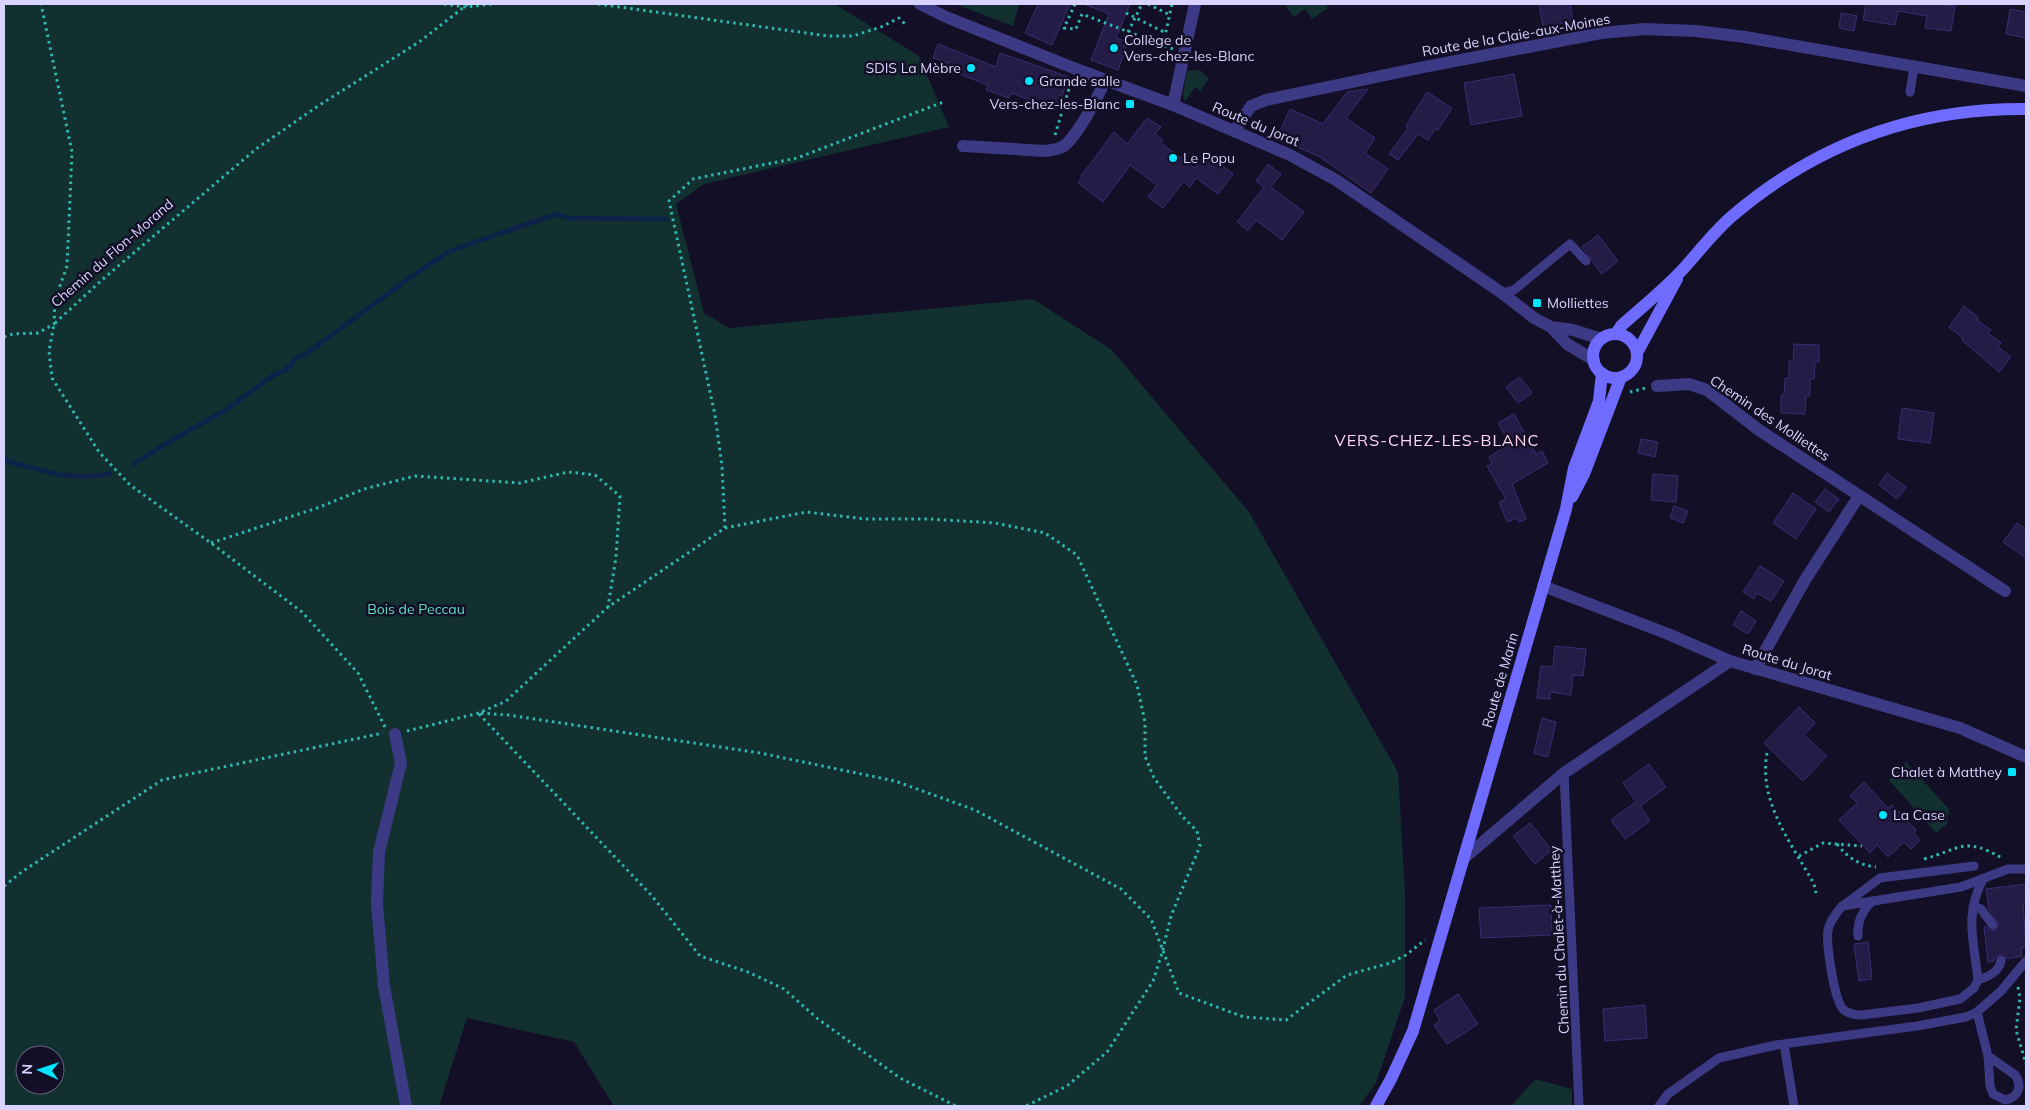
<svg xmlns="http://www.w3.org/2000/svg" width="2030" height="1110" font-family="Mulish,sans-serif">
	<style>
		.green { fill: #12302f; fill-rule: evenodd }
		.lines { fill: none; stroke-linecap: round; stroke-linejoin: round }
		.stream { stroke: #0c2248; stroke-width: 5 }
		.building { fill: #241b47; stroke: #3b2d73 }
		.path { stroke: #2fb8b0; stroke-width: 3; stroke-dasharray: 2.5 4; stroke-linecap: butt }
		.service { stroke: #3d3a85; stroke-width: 9 }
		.minor { stroke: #3d3a85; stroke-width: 12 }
		.tertiary { stroke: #3d3a85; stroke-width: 12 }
		.secondary { stroke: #6f6bff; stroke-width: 12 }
		.poi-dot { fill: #00e5ff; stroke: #130f26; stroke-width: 2 }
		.labels { text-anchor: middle; stroke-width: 5; stroke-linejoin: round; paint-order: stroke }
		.street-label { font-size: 14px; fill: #d9d4ff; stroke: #130f26 }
		.poi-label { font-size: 14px; fill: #d9d4ff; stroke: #130f26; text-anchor: start }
		.park-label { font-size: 14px; fill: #5fe0c0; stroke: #130f26 }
		.quarter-label { font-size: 16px; letter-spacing: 1px; fill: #ffd6f0; stroke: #130f26 }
	</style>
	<rect width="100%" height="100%" fill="#130f26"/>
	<path class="green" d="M4,4H835L919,56L949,127L704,184L676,204L704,313L729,328L1033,299L1112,350L1249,512L1398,772L1405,893V997L1376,1083L1359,1106H614L574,1042L467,1018L439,1106H4ZM25,1055H55V1085H25Z
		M955,4H1019L1013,26Z
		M1288,4H1326L1328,8L1312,19L1305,9L1294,17L1285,5Z
		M1200,70L1209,79L1200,91L1195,87L1185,102L1183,94L1187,71Z
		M1906,762L1949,809L1947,824L1936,833L1889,780Z
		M1535,1079L1572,1089V1106H1511Z"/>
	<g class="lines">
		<path class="stream" d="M4,460C41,470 71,482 110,474
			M134,464L170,441L226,410L275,374L286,370L296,358L306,354L405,281L450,251L556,214L568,218L666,219"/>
	</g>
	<path class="building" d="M1038,4H1070L1052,45L1025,33Z
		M1084,4H1130L1116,38L1128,42L1118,70L1091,60L1109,14Z
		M1539,4H1570L1573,21L1543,27Z
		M1866,4H1936L1955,6L1951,31L1925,28L1927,16L1898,11L1895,25L1863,20Z
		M2010,9L2026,12V38L2006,34Z
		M1841,13L1857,16L1854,31L1839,28Z
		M938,44L996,67L1000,53L1069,77L1057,109L1011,93L1009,98L986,90L988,85L946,69L948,63L933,58Z
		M1514,74L1522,116L1471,125L1464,83Z
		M1368,89L1346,118L1375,138L1365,153L1388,169L1371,193L1320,157L1277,138L1290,109L1323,124L1347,92Z
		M1427,92L1452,108L1438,130L1435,129L1428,140L1418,134L1398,160L1389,154L1408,128L1406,126Z
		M1147,118L1161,127L1155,134L1163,140L1161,143L1194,168L1206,153L1233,174L1218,194L1196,178L1190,187L1183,182L1163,208L1148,197L1157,185L1130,165L1103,202L1078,183L1082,177L1081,176L1114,132L1127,144Z
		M1268,164L1281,174L1271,187L1304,212L1282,240L1256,220L1248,231L1237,222L1264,187L1256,181Z
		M1598,235L1618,261L1602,274L1582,247Z
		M1964,306L1978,317L1977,320L1991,330L1988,333L2001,343L1998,347L2011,357L1999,372L1962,340L1963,338L1949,327Z
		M1794,344L1819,345V362H1815L1814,379H1810V396H1806L1805,414L1781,413V395H1784L1785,378H1789V361H1793Z
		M1520,377L1532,393L1518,403L1506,387Z
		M1902,408L1934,413L1930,443L1898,439Z
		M1514,414L1536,454L1542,451L1548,463L1512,484L1526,519L1519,522L1517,518L1507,522L1499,502L1506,499L1487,466L1492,464L1489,457L1510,444L1498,423Z
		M1641,439L1658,442L1655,457L1638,453Z
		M1887,473L1906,487L1897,499L1879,485Z
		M1653,474L1678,476L1676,502L1651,500Z
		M1825,489L1839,499L1829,512L1815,502Z
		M1793,493L1816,509L1796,539L1773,523Z
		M1674,506L1688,511L1683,523L1670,518Z
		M2017,523L2026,529V558L2003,542Z
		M1760,566L1784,581L1771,601L1757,593L1754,599L1743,592Z
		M1741,611L1756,621L1748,634L1733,625Z
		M1555,646L1586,649L1583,676L1573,675L1571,695L1550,692V699L1537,698L1541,666L1553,667Z
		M1799,707L1815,723L1804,735L1827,756L1803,781L1764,743Z
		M1542,718L1556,722L1548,757L1534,753Z
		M1649,764L1666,787L1640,806L1650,821L1625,839L1611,820L1636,802L1623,783Z
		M1864,782L1888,808L1892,805L1916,830L1914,833L1920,840L1911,849L1904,842L1888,857L1877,845L1870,853L1839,820L1857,803L1850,796Z
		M1530,823L1552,850L1535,864L1513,836Z
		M2026,884V902L2023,903L2026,947L2021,948L2022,956L2007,959L2005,955L2000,954L1996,956L1994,961L1988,962L1984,928L1986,926L1990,930L1994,931L1999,925L1989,909L1986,889Z
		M1551,905L1552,935L1481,938L1479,908Z
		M1868,942L1872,979L1859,981L1854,944Z
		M1458,994L1478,1024L1447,1044L1434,1025L1440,1021L1434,1010Z
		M1645,1005L1647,1038L1605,1041L1603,1009Z"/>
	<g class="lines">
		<path class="path" d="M444,4L466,7L492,4
			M598,4L828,36H853L881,27L899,18L905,24
			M1075,4L1064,28L1076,29L1082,14L1173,49
			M1148,4L1170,15
			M1126,13L1166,33
			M1128,32L1142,4
			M1163,45L1172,4
			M1055,135L1071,82
			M4,337L13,334L38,333L54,324L55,300L67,266L72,152L41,4
			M1630,392L1646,388
			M725,528L722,466L715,415L669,201L693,179L797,158L946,101
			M211,543L317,508L364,489L415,476L520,483L568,472L595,475L620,496L616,557L608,607
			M481,713L508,715L760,753L895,781L975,810L1121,889L1151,919L1179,993L1244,1017L1286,1020L1347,975L1390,963L1406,955L1425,940
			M479,714L652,896L700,956L748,972L784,989L818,1019L900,1078L956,1106
			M385,727L358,673L302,612L211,543L130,485L99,452L52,378L49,351L54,324L103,279L256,149L318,106L419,42L468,4
			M407,731L479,713L506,701L608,607L725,528L807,512L865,519H929L995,523L1045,533L1077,555L1137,685L1145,722V756L1154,778L1182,816L1197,831L1200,846L1171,916L1162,953L1153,981L1107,1052L1067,1086L1026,1106
			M1767,753C1758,802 1792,844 1814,884L1816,893
			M1837,844C1848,858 1859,865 1876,867
			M1799,856L1823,843L1862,846
			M1924,859C1961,849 1963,836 2002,858
			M4,886L23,871L162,780L383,733
			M2018,987L2020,998L2016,1030L2026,1064"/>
		<path class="service" d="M1910,92L1914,67
			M1502,293L1514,290L1570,244L1586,261
			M1564,773L1579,1106
			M1983,879C1964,916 1974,941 1978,980L1974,988L1960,999L1918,1008L1862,1015C1856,1015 1849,1014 1844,1010C1834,1002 1826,943 1828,930C1830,920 1836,914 1842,906L1961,887L2008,869H2026
			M1844,905L1880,878L1974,866
			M1973,906L1981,909L1993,925
			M1858,936C1857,921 1862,912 1872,901
			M1978,980C1988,977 2000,972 2001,960
			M1977,1012L1988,1056
			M1784,1044L1794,1106
			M1988,1056L2015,1075C2023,1086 2018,1098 2005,1100L1993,1094L1990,1086Z
			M1659,1106L1668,1094L1719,1058L1776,1045L1917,1026L1966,1017L1977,1012L2001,991L2026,961"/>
		<path class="minor" d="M1173,105L1195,4
			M1234,131L1251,106L1266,100L1419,68L1601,33L1645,29L1696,31L1745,37L2026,86
			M963,146L1045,151C1051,150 1058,150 1064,146C1077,136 1099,96 1105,80
			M1657,386L1689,384L1707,390L1759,430L2005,591
			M1543,586L1668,634L1730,661L1960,728L2026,757
			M1755,669L1805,580L1859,496
			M395,734L401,763L379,852L377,904L384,986L406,1106
			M1463,859L1564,773L1730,661"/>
		<path class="tertiary" d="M920,4L946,17L1076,69L1173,105L1290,155L1336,180L1502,293L1534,318L1551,327L1573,330L1601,339
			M1551,327L1567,344L1594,360"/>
		<path class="secondary" d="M1616,334L1621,326C1642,307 1666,288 1685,267C1700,250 1714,232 1731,217C1816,144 1914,108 2026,109
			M1593 356a22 22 0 1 1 44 0a22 22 0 1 1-44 0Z
			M1637,353L1677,279
			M1572,497L1584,474L1621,377
			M1376,1106L1391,1079L1413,1031L1566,509L1574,468L1599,401L1602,373"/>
	</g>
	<g class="poi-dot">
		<circle cx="1114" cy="48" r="5"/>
		<circle cx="971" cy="68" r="5"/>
		<circle cx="1029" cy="81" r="5"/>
		<rect x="1125" y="99" width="10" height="10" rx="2.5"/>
		<circle cx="1173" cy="158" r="5"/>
		<rect x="1532" y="298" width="10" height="10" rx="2.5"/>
		<rect x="2007" y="767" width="10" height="10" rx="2.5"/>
		<circle cx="1883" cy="815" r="5"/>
	</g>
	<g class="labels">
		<g class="street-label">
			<text transform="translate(1516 35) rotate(-10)" y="5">Route de la Claie-aux-Moines</text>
			<text transform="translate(1256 124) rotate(23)" y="5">Route du Jorat</text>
			<text transform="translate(112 253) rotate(-41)" y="5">Chemin du Flon-Morand</text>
			<text transform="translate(1770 418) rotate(34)" y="5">Chemin des Molliettes</text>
			<text transform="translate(1787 662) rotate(17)" y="5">Route du Jorat</text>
			<text transform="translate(1500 680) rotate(-74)" y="5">Route de Marin</text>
			<text transform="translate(1559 940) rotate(-93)" y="5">Chemin du Chalet-à-Matthey</text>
		</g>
		<g class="poi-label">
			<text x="1124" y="45">Collège de<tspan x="1124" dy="16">Vers-chez-les-Blanc</tspan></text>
			<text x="961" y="73" text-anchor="end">SDIS La Mèbre</text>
			<text x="1039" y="86">Grande salle</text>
			<text x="1120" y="109" text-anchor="end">Vers-chez-les-Blanc</text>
			<text x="1183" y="163">Le Popu</text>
			<text x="1547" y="308">Molliettes</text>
			<text x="2002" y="777" text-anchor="end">Chalet à Matthey</text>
			<text x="1893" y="820">La Case</text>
		</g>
		<g class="park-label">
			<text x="416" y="614">Bois de Peccau</text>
		</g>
		<g class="quarter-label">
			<text x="1437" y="446">VERS-CHEZ-LES-BLANC</text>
		</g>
	</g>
	<rect width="2030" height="1110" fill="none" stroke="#d9d4ff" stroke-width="10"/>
	<g transform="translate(40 1070) rotate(273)"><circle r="24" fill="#130f26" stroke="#625e7d"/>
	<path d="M0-4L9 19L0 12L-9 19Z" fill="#00e5ff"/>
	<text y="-8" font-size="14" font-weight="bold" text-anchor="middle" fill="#d9d4ff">N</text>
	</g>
</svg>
